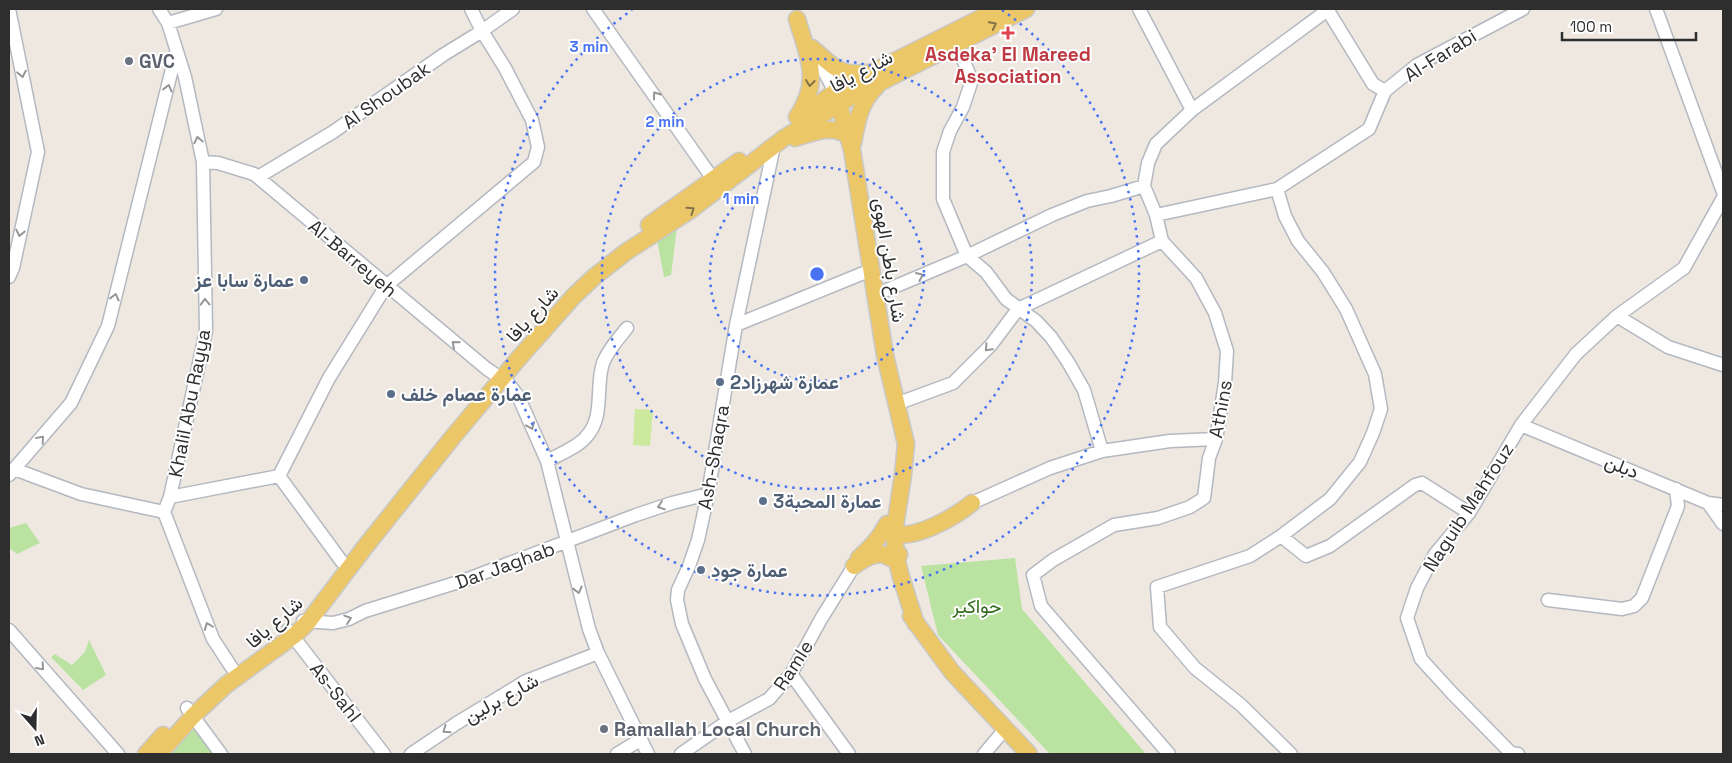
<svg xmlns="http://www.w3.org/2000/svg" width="1732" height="763" font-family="'Space Grotesk',Vazirmatn,sans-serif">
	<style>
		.green { fill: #bae2a1 }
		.pitch { fill: #cce99d }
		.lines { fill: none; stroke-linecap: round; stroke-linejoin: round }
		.minor-casing { stroke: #b4b8c0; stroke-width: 15 }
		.major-casing { stroke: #c9c9c9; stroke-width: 19 }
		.minor { stroke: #fff; stroke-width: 12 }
		.major { stroke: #ecc768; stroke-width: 16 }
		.oneway { stroke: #847348 }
		.oneway2 { stroke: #969696 }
		.ring { fill: none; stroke: #4972f3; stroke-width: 2.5; stroke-dasharray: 2.5 5 }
		.health-dot { fill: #e0444e; stroke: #fff; stroke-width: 2 }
		.worship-dot { fill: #6b7280; stroke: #fff; stroke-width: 2 }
		.service-dot { fill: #5c6f8a; stroke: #fff; stroke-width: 2 }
		.labels { text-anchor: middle; stroke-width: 4; stroke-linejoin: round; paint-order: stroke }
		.health-label { font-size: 19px; font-weight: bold; fill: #be3a42; stroke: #fff }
		.street-label { font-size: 19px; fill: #2e2e2e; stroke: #fff }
		.worship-label { font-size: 19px; font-weight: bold; fill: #5b616d; stroke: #fff; text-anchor: start }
		.service-label { font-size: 19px; font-weight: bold; fill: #4e5e75; stroke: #fff; text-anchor: start }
		.park-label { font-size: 19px; fill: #326a1e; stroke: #fff }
		.centre { fill: #4972f3; stroke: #fff; stroke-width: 2.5 }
		.ring-label { font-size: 15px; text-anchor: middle; font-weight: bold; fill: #4972f3; stroke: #fff; stroke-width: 4; stroke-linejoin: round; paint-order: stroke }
	</style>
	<rect width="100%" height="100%" fill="#eee8e1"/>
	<path class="green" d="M677,227L671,275L664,277L657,239Z
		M26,523L40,543L17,554L9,548V528Z
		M1015,558L1022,609L1146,754H1050L938,635L921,566Z
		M89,640L106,675L83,690L51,657L55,654L72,665L85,652Z
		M190,724L213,754H163Z"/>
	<path class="pitch" d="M635,409L653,410L650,446L633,445Z"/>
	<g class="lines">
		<g class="minor-casing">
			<path id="minor" d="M159,9L168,23L185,77L203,162L206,331L170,497L164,512L213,639L232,668
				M593,9L713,179
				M1139,9L1192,110
				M1327,9L1373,84L1385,91
				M1656,9L1723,192
				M168,23L216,9
				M956,44L968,71L971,83L963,107L950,131L943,152V199L967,256L986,272L1006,299L1036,321L1051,337L1068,362L1084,390L1102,451
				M815,54L835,92
				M203,162L218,163L254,174L487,369L508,383L518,396L547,461L589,629L598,653L648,754
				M258,177L333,132L443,55L482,31L513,9
				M1277,189L1369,129L1385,91L1417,65L1523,9
				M1156,215L1277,189L1285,216L1298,241L1323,272L1346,309L1375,374L1381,409L1373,433L1360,462L1330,499L1281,536
				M9,277L13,268L38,152L9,9
				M875,295L967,256L1052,215L1087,201L1111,196L1144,186
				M1617,316L1668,347L1723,365
				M736,325L871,270
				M896,404L953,383L991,345L1018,309L1162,241
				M1521,425L1708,503L1723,505
				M547,461C558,455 578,447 586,437C605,417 595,387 603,363C608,350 618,339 627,328
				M14,469L81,494L164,512
				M9,475L71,403L108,326L176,53
				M279,476L329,378L386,286L534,162L538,147L532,120L505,68L482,31L471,9
				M170,497L279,476L342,562
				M972,503L1050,468L1102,451L1170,441L1216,439
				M1708,503L1723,524
				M1548,600L1622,609L1634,606L1642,598L1678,506L1676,489
				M303,621L333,623L349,619L365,611L465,580L636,515L672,503L708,494
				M9,630L118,754
				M288,630L384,754
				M791,674L849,754
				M187,708L221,754
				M411,754L457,723L526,681L598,653
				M617,754L640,740
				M681,754L728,721L769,699L791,674L821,619L854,566
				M745,754L705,679L682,624L677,600L678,590L689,566L698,540L708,494L736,325L774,146
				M984,754L1005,729
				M1169,754L1041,606L1033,575L1053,560L1114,525L1158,518L1190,507L1204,498L1209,458L1216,439L1225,383L1227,351L1215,313L1196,278L1162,241L1156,215L1144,186L1148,163L1156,144L1192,110L1329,9
				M1291,754L1241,705L1195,668L1160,627L1157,587L1250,556L1281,536L1306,556L1330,546L1415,485L1422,483L1469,513
				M1518,754L1511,753L1452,693L1421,659L1407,618L1417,588L1435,554L1469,513L1521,425L1576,354L1617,316L1684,268L1723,198"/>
		</g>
		<g class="major-casing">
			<path id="major" d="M812,48C832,65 838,76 866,73
				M836,94L852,150L885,355L906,444L903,475L895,527V545L897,561L901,577L916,624
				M802,116L835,92L847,85L999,9
				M797,117C822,80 808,57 797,19
				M795,138C814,132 831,124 849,136
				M853,143C857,121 860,102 877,86
				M649,225L739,161
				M888,526L895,534C916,539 955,517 972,503
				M859,558C871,547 880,538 887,524
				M854,566C862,560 875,552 885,555C889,557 893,559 897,561L899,554
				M911,616L952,672L1029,754
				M146,754L163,735
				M159,754L193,716L226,685L296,634L309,621L365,547L452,438L519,358L573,297L594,277L626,252L692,209L784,138L851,97L1026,9"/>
		</g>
		<use href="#minor" class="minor"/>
		<use href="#major" class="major"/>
	</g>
	<defs><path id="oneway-chevron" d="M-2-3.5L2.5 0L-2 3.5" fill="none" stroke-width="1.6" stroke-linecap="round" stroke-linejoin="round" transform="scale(1.25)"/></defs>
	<g class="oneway">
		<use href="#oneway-chevron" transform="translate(993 25) rotate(-27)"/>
		<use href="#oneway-chevron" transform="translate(810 83) rotate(97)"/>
		<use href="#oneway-chevron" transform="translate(691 210) rotate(-35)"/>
	</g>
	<g class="oneway2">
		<use href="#oneway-chevron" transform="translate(22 74) rotate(79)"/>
		<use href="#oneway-chevron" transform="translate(168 88) rotate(-76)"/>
		<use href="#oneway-chevron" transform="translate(656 95) rotate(-126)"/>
		<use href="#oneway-chevron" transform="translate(198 140) rotate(-102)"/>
		<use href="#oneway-chevron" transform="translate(20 233) rotate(102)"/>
		<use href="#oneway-chevron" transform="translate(920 276) rotate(-23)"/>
		<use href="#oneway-chevron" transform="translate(115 297) rotate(-76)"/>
		<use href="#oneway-chevron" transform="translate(205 302) rotate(-91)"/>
		<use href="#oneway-chevron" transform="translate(455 344) rotate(-140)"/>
		<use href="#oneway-chevron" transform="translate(988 348) rotate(133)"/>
		<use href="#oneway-chevron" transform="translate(531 426) rotate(67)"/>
		<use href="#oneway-chevron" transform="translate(41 439) rotate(-49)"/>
		<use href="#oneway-chevron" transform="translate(661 506) rotate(161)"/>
		<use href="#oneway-chevron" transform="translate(578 590) rotate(76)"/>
		<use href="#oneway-chevron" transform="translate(348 619) rotate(-19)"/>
		<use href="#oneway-chevron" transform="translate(208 626) rotate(-111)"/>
		<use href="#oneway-chevron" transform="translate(41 667) rotate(49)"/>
		<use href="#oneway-chevron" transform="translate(446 730) rotate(145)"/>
	</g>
	<g class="ring">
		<circle cx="817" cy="274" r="107"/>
		<circle cx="817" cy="274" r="215"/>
		<path d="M1002 10A322 322 0 1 1 632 10"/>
	</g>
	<path class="health-dot" d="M1005.5 25.5h5v5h5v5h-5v5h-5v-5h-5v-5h5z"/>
	<g class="worship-dot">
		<circle cx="129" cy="61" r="5"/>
		<circle cx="604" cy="729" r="5"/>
	</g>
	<g class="service-dot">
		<circle cx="304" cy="280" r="5"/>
		<circle cx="720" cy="382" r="5"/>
		<circle cx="391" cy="394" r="5"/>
		<circle cx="763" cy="501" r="5"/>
		<circle cx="701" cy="570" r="5"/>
	</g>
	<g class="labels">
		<g class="health-label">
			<text x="1008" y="61">Asdeka' El Mareed<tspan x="1008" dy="22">Association</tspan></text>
		</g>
		<g class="street-label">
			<text transform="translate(1440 55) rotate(-32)" y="7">Al-Farabi</text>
			<text transform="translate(861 71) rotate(-28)" y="7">شارع يافا</text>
			<text transform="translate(386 95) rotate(-35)" y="7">Al Shoubak</text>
			<text transform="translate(353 258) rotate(40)" y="7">Al-Barreyeh</text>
			<text transform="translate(890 260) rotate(81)" y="7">شارع باطن الهوى</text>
			<text transform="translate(532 314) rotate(-48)" y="7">شارع يافا</text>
			<text transform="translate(189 403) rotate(-79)" y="7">Khalil Abu Rayya</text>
			<text transform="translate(1220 409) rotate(-80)" y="7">Athins</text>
			<text transform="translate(713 457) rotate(-80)" y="7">Ash-Shaqra</text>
			<text transform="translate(1622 466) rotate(22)" y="7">دبلن</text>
			<text transform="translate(1468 507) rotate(-57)" y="7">Naguib Mahfouz</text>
			<text transform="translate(505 565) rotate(-20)" y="7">Dar Jaghab</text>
			<text transform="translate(274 622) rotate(-41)" y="7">شارع يافا</text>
			<text transform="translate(793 665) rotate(-57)" y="7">Ramle</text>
			<text transform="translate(336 692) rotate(52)" y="7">As-Sahl</text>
			<text transform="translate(501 698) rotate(-29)" y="7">شارع برلين</text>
		</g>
		<g class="worship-label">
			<text x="139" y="68">GVC</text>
			<text x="614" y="736">Ramallah Local Church</text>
		</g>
		<g class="service-label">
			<text x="294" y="287" text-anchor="end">عمارة سابا عز</text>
			<text x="730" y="389">عمارة شهرزاد2</text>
			<text x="401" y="401">عمارة عصام خلف</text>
			<text x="773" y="508">عمارة المحبة3</text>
			<text x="711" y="577">عمارة جود</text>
		</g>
		<g class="park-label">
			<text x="977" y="613">حواكير</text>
		</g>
	</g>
	<circle cx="817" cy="274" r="8" class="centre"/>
	<g class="ring-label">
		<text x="589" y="52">3 min</text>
		<text x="665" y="127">2 min</text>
		<text x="741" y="204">1 min</text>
	</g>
	<rect width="1732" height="763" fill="none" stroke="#2e2e2e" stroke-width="20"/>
	<g transform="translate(35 728) rotate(160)" stroke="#ffffff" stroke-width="4" paint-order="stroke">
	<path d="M0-4L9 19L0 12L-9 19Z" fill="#2e2e2e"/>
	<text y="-8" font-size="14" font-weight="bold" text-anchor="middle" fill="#2e2e2e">N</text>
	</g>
	<path d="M1562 32v8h134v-8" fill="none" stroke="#2e2e2e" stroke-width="2.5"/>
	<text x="1570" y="32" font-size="15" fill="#2e2e2e" stroke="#ffffff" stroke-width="4" paint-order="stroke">100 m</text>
</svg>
